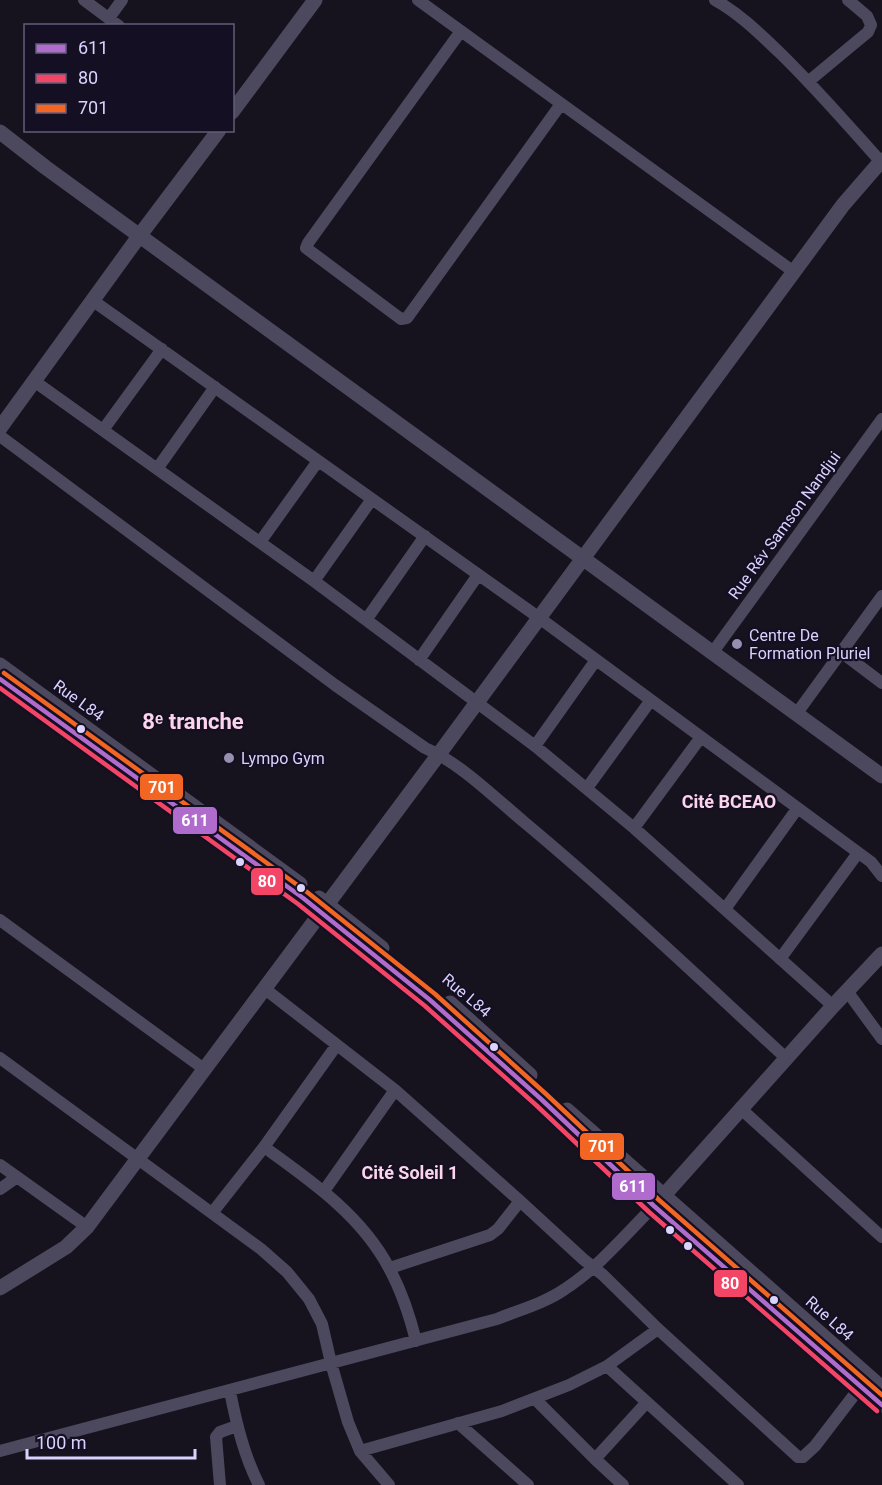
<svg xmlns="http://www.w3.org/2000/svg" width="882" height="1485" font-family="Roboto,sans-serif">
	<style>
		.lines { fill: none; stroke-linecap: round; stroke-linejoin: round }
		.minor { stroke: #4c495f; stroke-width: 12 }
		.tertiary { stroke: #4c495f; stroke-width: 15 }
		.bus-1-casing { stroke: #140f22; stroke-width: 9 }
		.bus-2-casing { stroke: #140f22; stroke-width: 9 }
		.bus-3-casing { stroke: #140f22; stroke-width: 9 }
		.bus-1 { stroke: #b06ccc; stroke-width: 4.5 }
		.bus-2 { stroke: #f34667; stroke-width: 4.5 }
		.bus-3 { stroke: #f26522; stroke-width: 4.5 }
		.poi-dot { fill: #9590af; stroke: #140f22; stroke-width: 2 }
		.bus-dot { fill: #dad3fd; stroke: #140f22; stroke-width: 2 }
		.labels { text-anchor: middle; stroke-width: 4.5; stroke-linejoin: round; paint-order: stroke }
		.street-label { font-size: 16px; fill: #dad3fd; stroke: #140f22 }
		.poi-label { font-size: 16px; fill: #dad3fd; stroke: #140f22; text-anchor: start }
		.neighbourhood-label { font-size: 18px; font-weight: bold; fill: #fdd5eb; stroke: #140f22 }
		.district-label { font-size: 22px; font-weight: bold; fill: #fdd5eb; stroke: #140f22 }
		.line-badge { stroke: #140f22; stroke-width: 2 }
		.badge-label { font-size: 16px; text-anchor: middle; font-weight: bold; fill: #fff }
	</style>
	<rect width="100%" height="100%" fill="#16131e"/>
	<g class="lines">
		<path class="minor" d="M84,0L119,26
			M418,0L794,272
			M715,0C740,14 759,33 780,53C815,87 847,124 880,161
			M109,18L122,0
			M461,31L308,243L306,248L401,319L407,318L561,104
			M809,81L868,32L871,25L867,16L848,0
			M92,300L538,617L871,862L882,876
			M34,381L314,581L535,746L634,828L833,1006
			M103,430L162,349
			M0,436L335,685L425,748C459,762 495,798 524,822C614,897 699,978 786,1058
			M157,469L215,387
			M260,542L318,461
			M314,581L372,499
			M366,620L425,536
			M713,652L882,419
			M841,652L882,683
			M419,660L478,575
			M797,713L882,596
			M535,746L596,660
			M587,788L651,700
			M634,828L701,737
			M725,909L797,809
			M0,920L204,1069
			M780,959L858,853
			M265,989L395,1090L520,1201L583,1259L603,1275L658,1329L798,1457H803L815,1446L861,1386
			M847,991L882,1039
			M0,1058L261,1249L287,1272L309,1299L322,1324L331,1363L348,1422L360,1451L389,1485
			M740,1108L882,1237
			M264,1147C311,1181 361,1215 389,1268C401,1290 410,1317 416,1341
			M0,1165L87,1227
			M0,1189L17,1177
			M324,1191L395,1090
			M212,1213L264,1147L336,1046
			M390,1268L490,1235L498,1229L520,1201
			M607,1366L738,1485
			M230,1391C236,1423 244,1456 259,1485
			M535,1399L595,1459
			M458,1423L528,1485
			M0,1451L497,1319C519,1310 545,1303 565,1289C599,1267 626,1234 654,1206
			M360,1451L502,1411L569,1385L607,1366L658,1329
			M220,1485L216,1437L220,1432L237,1426
			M623,1485L595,1459L647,1402"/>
		<path class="tertiary" d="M232,112L315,0
			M0,132L45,167L882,776
			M0,428L140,235L219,130
			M0,665L300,884
			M0,679L158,795L303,898L430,1000L541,1099L654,1206L882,1405
			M319,898L382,948
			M450,1003L530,1075
			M567,1110L882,1388
			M658,1202L833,1006L882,954
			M0,1288L66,1247L87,1227L439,754L843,205L882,160"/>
		<g class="bus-1-casing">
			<path id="bus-1" d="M0,679L303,898L430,1000L541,1099L654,1206L882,1405"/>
		</g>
		<g class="bus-2-casing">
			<path id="bus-2" d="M0,688L298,904L425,1006L536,1105L649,1212L877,1411"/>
		</g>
		<g class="bus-3-casing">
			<path id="bus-3" d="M4,673L307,892L435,994L546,1094L659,1200L882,1395"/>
		</g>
		<use href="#bus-1" class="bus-1"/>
		<use href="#bus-2" class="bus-2"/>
		<use href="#bus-3" class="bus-3"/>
	</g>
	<g class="poi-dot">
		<circle cx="737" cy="644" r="6"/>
		<circle cx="229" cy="758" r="6"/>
	</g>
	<g class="bus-dot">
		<circle cx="81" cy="729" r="5"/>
		<circle cx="240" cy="862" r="5"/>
		<circle cx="301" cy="888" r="5"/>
		<circle cx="494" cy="1047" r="5"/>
		<circle cx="670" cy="1230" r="5"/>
		<circle cx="688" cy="1246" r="5"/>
		<circle cx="774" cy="1300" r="5"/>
	</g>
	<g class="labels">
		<g class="street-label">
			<text transform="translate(784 525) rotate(-54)" y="6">Rue Rév Samson Nandjui</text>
			<text transform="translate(79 700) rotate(36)" y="6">Rue L84</text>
			<text transform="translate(467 995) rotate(40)" y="6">Rue L84</text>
			<text transform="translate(830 1318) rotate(42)" y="6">Rue L84</text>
		</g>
		<g class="poi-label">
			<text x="749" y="641">Centre De<tspan x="749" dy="18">Formation Pluriel</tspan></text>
			<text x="241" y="764">Lympo Gym</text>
		</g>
		<g class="neighbourhood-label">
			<text x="729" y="808">Cité BCEAO</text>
			<text x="410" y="1179">Cité Soleil 1</text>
		</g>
		<g class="district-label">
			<text x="193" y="729">8ᵉ tranche</text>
		</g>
	</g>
	<g class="line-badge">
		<rect x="139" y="773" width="45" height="28" rx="6" fill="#f26522"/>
		<rect x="172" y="806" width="46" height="29" rx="6" fill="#b06ccc"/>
		<rect x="250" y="867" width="34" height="29" rx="6" fill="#f34667"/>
		<rect x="579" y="1132" width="46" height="29" rx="6" fill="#f26522"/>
		<rect x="611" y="1172" width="45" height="29" rx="6" fill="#b06ccc"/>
		<rect x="713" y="1269" width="35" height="29" rx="6" fill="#f34667"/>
	</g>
	<g class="badge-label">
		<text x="162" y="793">701</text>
		<text x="195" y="826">611</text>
		<text x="267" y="887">80</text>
		<text x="602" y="1152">701</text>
		<text x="633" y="1192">611</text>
		<text x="730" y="1289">80</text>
	</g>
	<rect x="24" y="24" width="210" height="108" fill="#140f22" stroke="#635d7a" stroke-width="1.5"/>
	<rect x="36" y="44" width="30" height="9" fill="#b06ccc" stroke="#635d7a" stroke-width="1.5"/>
	<text x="78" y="54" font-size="18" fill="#dad3fd">611</text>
	<rect x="36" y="74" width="30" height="9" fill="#f34667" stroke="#635d7a" stroke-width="1.5"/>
	<text x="78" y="84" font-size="18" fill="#dad3fd">80</text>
	<rect x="36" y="104" width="30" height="9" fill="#f26522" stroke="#635d7a" stroke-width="1.5"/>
	<text x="78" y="114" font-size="18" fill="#dad3fd">701</text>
	<path d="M27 1449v9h168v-9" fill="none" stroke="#dad3fd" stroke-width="3"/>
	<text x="36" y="1449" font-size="18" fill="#dad3fd" stroke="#140f22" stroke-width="4.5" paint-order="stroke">100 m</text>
</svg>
